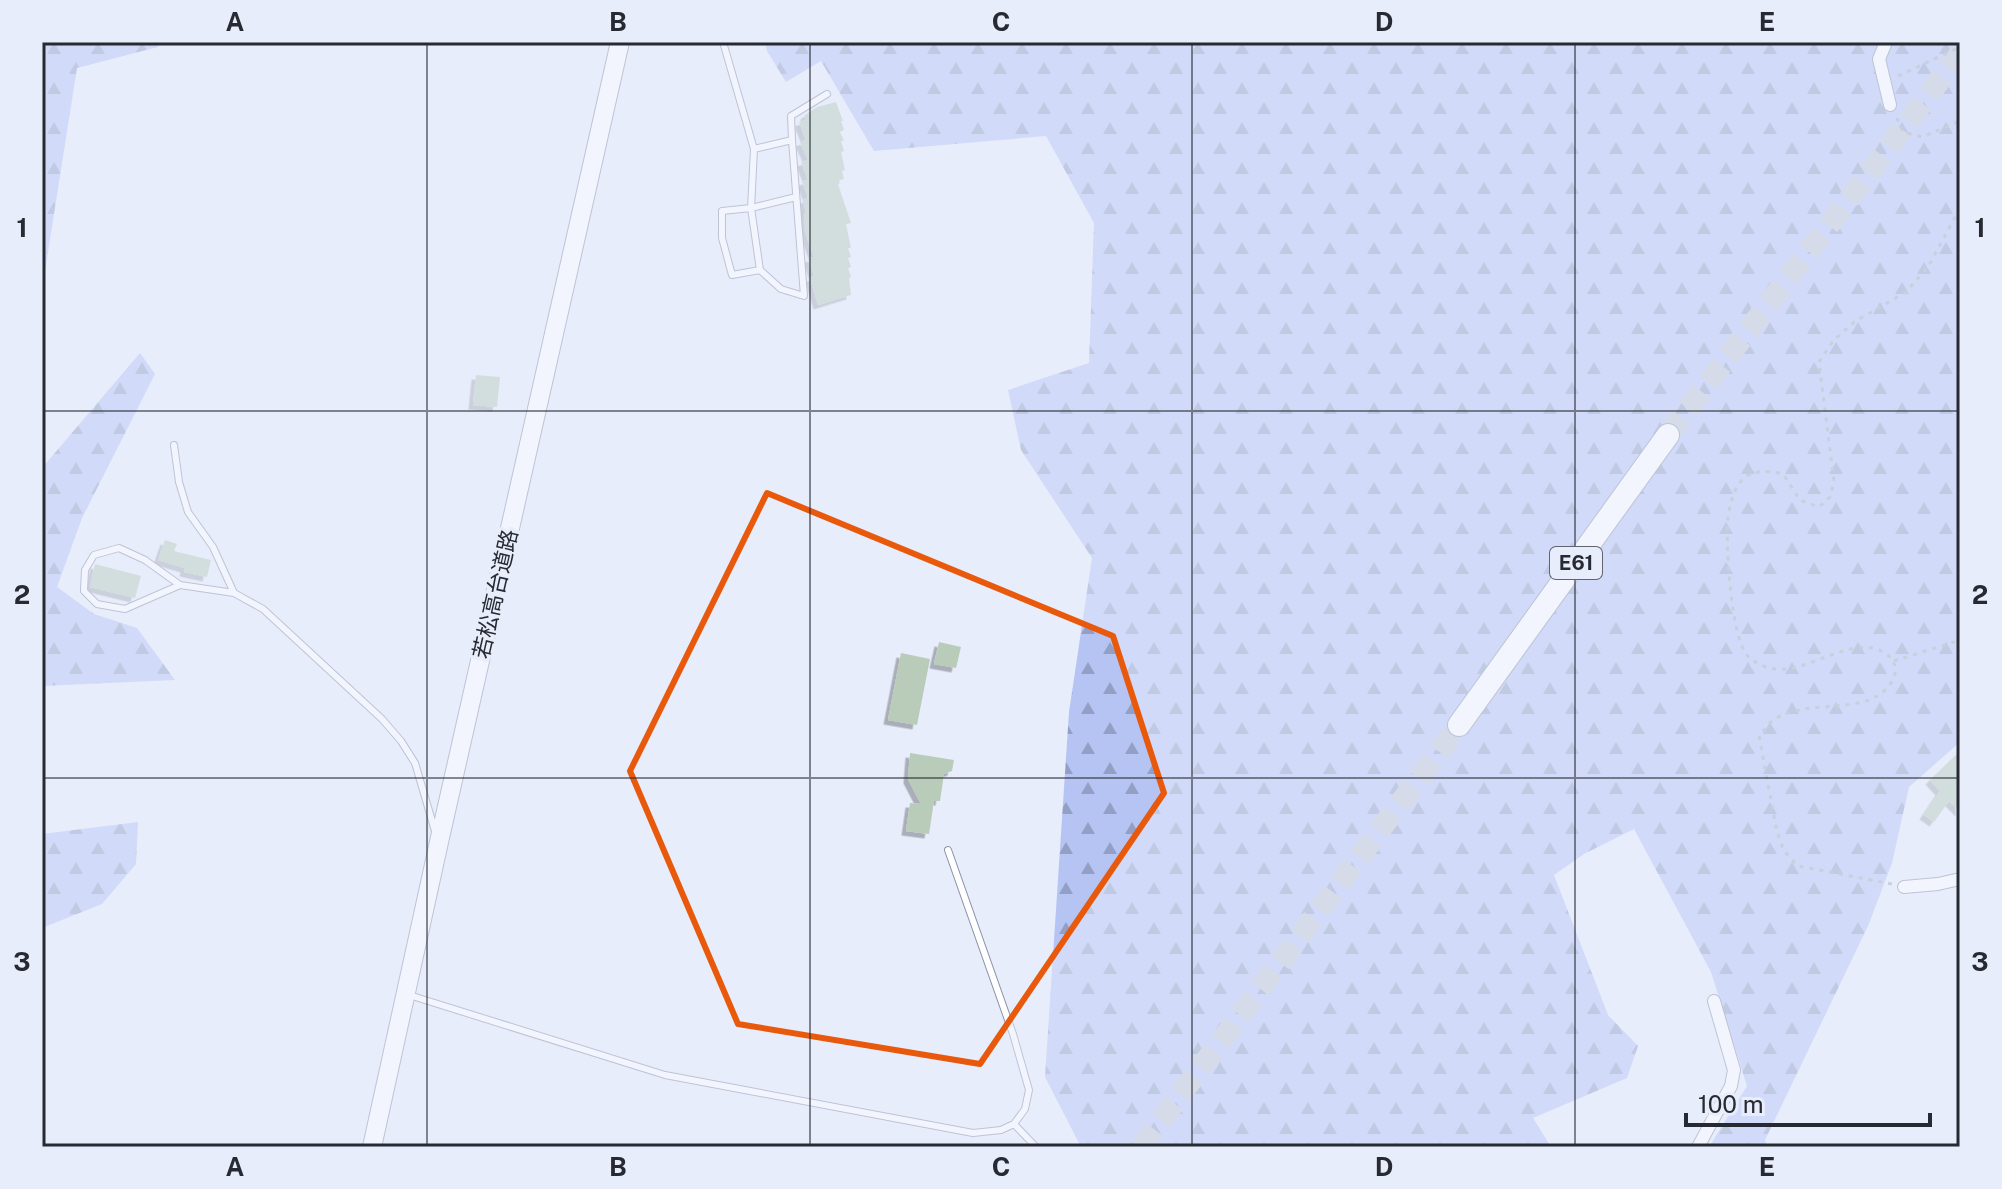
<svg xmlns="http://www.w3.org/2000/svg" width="2002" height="1189" font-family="'Public Sans','Noto Sans JP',sans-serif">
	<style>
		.forest { fill: url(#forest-firs) }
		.building { fill: #b9ccba; filter: url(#shadow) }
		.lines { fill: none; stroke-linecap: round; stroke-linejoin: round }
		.highway-tunnel { stroke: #c1c6d3; stroke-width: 22; stroke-dasharray: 22 11; stroke-linecap: butt }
		.lane-casing { stroke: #8b92a7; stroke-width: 8 }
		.street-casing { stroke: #8b92a7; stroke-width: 14 }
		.secondary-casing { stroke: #8b92a7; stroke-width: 20 }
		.highway-casing { stroke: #8b92a7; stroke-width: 24 }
		.path { stroke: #a6abb7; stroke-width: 3; stroke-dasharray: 4 6; stroke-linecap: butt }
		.lane { stroke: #fff; stroke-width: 6 }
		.street { stroke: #fff; stroke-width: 12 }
		.secondary { stroke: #fff; stroke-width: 18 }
		.highway { stroke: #fff; stroke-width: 22 }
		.marked { fill: none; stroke: #e8590c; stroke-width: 6; stroke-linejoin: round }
		.grid { fill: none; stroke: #272a32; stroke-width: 2; stroke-opacity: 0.55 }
		.labels { text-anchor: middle; stroke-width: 7; stroke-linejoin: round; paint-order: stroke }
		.shield { fill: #e8edfb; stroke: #61646e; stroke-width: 2 }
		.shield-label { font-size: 20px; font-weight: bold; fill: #272a32 }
		.street-label { font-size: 22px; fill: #272a32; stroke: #e8edfb }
		.neatline { fill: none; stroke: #272a32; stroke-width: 3 }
		.grid-label { font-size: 26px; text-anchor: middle; font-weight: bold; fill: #272a32 }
	</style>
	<defs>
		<pattern id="forest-firs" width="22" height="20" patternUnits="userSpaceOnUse" patternTransform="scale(2)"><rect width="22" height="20" fill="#b5c4f3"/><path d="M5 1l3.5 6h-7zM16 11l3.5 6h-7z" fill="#939fc5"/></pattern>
		<filter id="shadow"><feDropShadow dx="-4.5" dy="4.5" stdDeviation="0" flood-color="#0004"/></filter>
	</defs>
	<rect width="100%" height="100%" fill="#e8edfb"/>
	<path class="forest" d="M42,42H158V47L77,68L42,290Z
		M765,42H1960V742L1909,787L1892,863L1868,926L1765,1140L1767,1147H1709L1747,1086L1711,972L1634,829L1584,854L1554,875L1608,1015L1638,1046L1627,1078L1533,1118L1551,1147H1081L1045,1077L1069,712L1092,558L1021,450L1008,390L1089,363L1094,223L1046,136L874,151L821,61L786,82L767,51Z
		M140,353L155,374L82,518L57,587L94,614L137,628L175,680L42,686V468Z
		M138,822L136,864L102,904L42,928V834Z"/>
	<path class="building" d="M836,102L843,121H841L844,130L840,132L844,141H841L844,151L841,152L845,170L842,171L844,179L837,181L851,223L846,224L851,248H848L851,257L848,258L851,267L848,268L851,277L849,278L851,295L818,305L810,278L814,276L808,258L814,257L805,232L804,213H806L803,200L808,198L802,181L808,180L801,162L808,160L800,142L806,140L799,122L805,120V115L817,107Z
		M476,375L500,377L497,407L473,405Z
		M165,540L177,544L174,551L211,560L207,577L184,572L185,568L158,560Z
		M95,564L141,576L135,598L90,587Z
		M939,642L961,647L956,668L934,664Z
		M901,653L930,659L917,725L888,720Z
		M1960,751V812L1949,801L1934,822L1924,815L1940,791L1930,780Z
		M910,753L954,760L952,771L944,774L940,801H934L929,834L906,831L910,803L921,804L908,779Z"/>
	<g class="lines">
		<path class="highway-tunnel" d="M1668,435L1960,54
			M1141,1147L1459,725"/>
		<g class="lane-casing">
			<path id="lane" d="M723,42L754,149L751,208L760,270L781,289L804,296L792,140L754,149
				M792,140L791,116L827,94
				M760,270L732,275L722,238V211L751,208L796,197
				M174,445L179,482L188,512L213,547L234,593
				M180,585L145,560L119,548L94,555L85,570L84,591L97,604L125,609L180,585L234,593L263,609L382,719L401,741L415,763L435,831
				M409,995L665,1075L973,1133L1001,1130L1014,1124L1025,1109L1029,1090L1013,1034L948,850
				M1014,1124L1036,1147"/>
		</g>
		<g class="street-casing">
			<path id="street" d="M1886,42L1879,59L1890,105
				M1904,887L1938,884L1960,879
				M1698,1147L1731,1086L1734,1070L1714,1001"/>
		</g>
		<g class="secondary-casing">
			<path id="secondary" d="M372,1147L439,842L620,42"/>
		</g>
		<g class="highway-casing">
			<path id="highway" d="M1459,725L1668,435"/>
		</g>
		<path class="path" d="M1898,76L1960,47
			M1897,118L1903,132L1922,137L1960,121
			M1894,661L1960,640
			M1892,884L1798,866L1784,851L1777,832L1759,736C1763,732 1767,726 1771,722C1802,697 1861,716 1886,689C1910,664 1883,643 1856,648C1832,652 1809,666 1786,669C1773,671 1755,665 1747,655C1731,637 1725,542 1728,517C1734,481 1745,465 1783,474L1800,500L1819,507L1830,497L1834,482L1819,362L1833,341L1854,322L1906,292L1928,267L1960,208"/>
		<use href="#lane" class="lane"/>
		<use href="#street" class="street"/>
		<use href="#secondary" class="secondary"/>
		<use href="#highway" class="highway"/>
	</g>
	<path d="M0 0H2002V1189H0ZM767,493L1113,636L1164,793L980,1064L738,1024L630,771Z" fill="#e8edfb" fill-opacity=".55" fill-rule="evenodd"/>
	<path class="marked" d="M767,493L1113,636L1164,793L980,1064L738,1024L630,771Z"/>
	<path class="grid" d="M427,42V1147M810,42V1147M1192,42V1147M1575,42V1147M42,411H1960M42,778H1960"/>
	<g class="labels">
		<rect class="shield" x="1550" y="547" width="52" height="32" rx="6"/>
		<g class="shield-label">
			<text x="1576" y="570">E61</text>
		</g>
		<g class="street-label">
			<text transform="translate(495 594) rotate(-77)" y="8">若松高台道路</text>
		</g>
	</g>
	<rect width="2002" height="1189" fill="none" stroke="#e8edfb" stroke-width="88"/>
	<path d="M1686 1113v12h244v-12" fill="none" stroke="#272a32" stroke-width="4"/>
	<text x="1698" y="1113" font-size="24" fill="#272a32" stroke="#e8edfb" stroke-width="6" paint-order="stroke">100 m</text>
	<rect x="44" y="44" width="1914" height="1101" class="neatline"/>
	<g class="grid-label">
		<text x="235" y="31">A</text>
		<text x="618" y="31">B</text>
		<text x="1001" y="31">C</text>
		<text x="1384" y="31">D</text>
		<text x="1767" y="31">E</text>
		<text x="22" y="237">1</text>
		<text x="1980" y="237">1</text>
		<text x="22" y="604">2</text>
		<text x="1980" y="604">2</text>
		<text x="22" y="971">3</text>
		<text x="1980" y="971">3</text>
		<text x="235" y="1176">A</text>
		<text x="618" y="1176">B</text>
		<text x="1001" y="1176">C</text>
		<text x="1384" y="1176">D</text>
		<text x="1767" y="1176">E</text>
	</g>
</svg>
